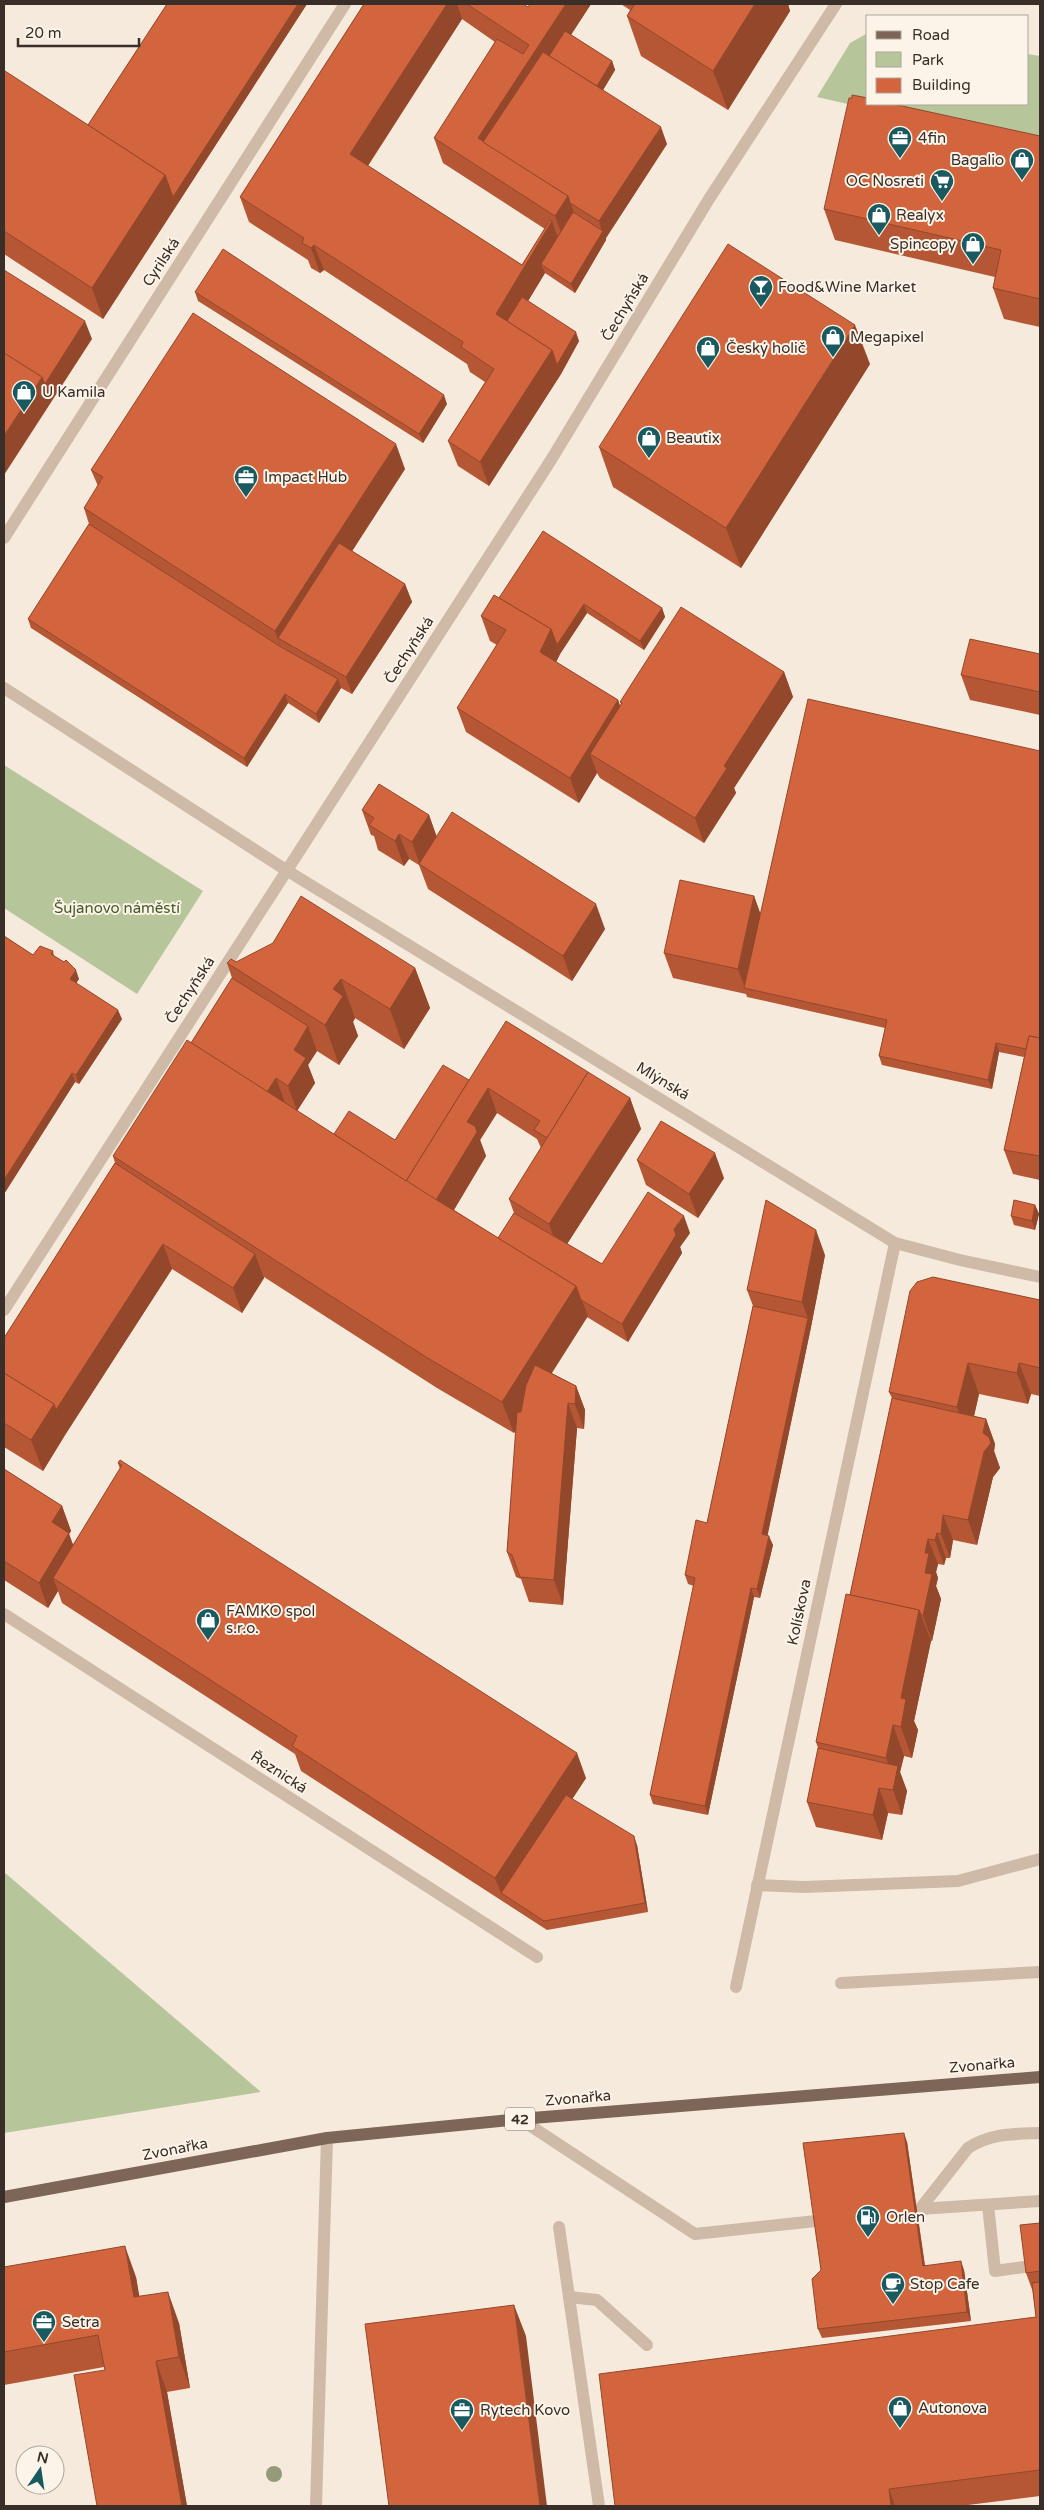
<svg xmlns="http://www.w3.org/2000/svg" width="1044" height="2510" viewBox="0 0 1044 2510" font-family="'Varela Round',sans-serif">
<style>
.green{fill:#b6c69a}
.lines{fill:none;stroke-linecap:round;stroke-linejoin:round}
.minor{stroke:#cebaa6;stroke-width:12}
.major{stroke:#7d6557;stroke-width:12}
.tree{fill:#959b7a}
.wall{fill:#b55734;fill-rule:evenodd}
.shaded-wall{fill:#93472b}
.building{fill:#d2653d;stroke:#93472b}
.labels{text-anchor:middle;stroke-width:4;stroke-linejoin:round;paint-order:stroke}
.shield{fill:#fcf4e9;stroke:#746962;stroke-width:1}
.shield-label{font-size:14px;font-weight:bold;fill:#3a2e28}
.poi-label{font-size:15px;fill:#3a2e28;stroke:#fcf4e9;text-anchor:start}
.street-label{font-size:15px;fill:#3a2e28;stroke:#fcf4e9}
.park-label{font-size:15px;fill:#475b29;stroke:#fcf4e9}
</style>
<rect width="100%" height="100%" fill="#f5eadc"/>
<g class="green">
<path d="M868 33V104H1028V54L1040 56V148L817 97 850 43Z"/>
<path d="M4 765 203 891 137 994 4 908Z"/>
<path d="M4 1872 261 2092 4 2133Z"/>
</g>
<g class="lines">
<g class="minor">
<path d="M4 538 345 4"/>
<path d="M4 688 286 870 895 1243 960 1260 1040 1277"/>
<path d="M4 1310 551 460 709 199 836 4"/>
<path d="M4 1614 537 1957"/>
<path d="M757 1885 804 1887 958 1881 1040 1859"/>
<path d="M841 1983 1040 1972"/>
<path d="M736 1987 895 1243"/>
<path d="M520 2119 695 2234 816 2221"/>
<path d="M988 2205 995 2271 1031 2266"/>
<path d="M920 2209 1040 2201"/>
<path d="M917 2210 920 2209 968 2148C991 2133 1014 2134 1040 2133"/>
<path d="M559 2227 599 2506"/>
<path d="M569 2297 597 2300 647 2345"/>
<path d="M316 2506 327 2138"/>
</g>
<path class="major" d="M4 2197 327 2138 520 2119 1040 2077"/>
</g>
<circle class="tree" cx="274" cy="2474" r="8"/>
<g class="wall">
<path d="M167 4H307L103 319 4 254V72L88 125Z"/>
<path d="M364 4H523L528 7 530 4H591L571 35 612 61 615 70 603 90 667 144 606 238V240L575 293 545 273 528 301 579 341 561 374 489 486 458 466 448 441 485 382 470 372 467 364 324 270 320 273 311 268 308 260 249 222 240 197ZM462 19 495 42 434 138 443 163 545 229 522 265 368 166Z"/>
<path d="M621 4H788L790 11 728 110 641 56 627 16 630 10Z"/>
<path d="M1040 136V327L1004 319 993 288 995 277 835 240 824 209Z"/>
<path d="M195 292 447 404 423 443 198 301Z"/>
<path d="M870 364 741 568 613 487 599 447Z"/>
<path d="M405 469 352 551 405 584 412 602 352 694 341 688 319 723 288 703 247 767 31 628 28 619 89 524 84 508 98 486 91 470Z"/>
<path d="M499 598 662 608 665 617 644 650 587 613 560 654 556 662 618 700 620 706 621 704 620 702 784 672 793 697 734 788 736 793 704 843 600 778 597 773 579 803 466 732 457 708 497 645 490 641 481 616Z"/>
<path d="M1040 654V715L970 700 961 675Z"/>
<path d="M1040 751V1180L1013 1174 1004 1150 1024 1057 999 1052 992 1089 882 1065 879 1056 885 1028 747 997 746 994 673 978 664 953 754 896 760 913Z"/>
<path d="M362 810 429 815 436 836 605 929 572 981 428 889 419 865 409 859 404 866 378 850 374 836 371 835Z"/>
<path d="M4 936 33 955 53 951 54 956 79 979 76 983 122 1019 79 1084 75 1082 4 1194Z"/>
<path d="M236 962 415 968 430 1008 404 1049 355 1018 353 1022 358 1036 339 1065 317 1051 308 1065 315 1083 297 1111 334 1134 395 1140 469 1080 630 1098 641 1129 567 1244 602 1264 690 1233 680 1247 682 1253 628 1342 587 1317 551 1373 576 1386 585 1410 584 1429 577 1428 563 1605 529 1602 521 1579 516 1577 507 1552 516 1429 514 1433 437 1388 264 1277V1278L242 1313 172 1269 65 1435 43 1471 4 1447V1338L115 1163 113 1156 191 1043 232 978 227 963ZM497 1113 537 1139 541 1148 509 1199 514 1213 498 1238 454 1210 486 1156 480 1140Z"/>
<path d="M637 1160 724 1178 698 1218 646 1185Z"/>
<path d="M1035 1205 1039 1214 1035 1230 1014 1225 1011 1216Z"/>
<path d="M825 1255 811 1327 767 1536 773 1545 760 1598 754 1597 708 1815 653 1804 650 1795 694 1586 688 1584 685 1575 707 1523 753 1306 747 1290Z"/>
<path d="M1040 1300V1396L1031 1394 1028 1404 979 1394 974 1416 986 1419 995 1444 994 1451 1000 1468 993 1477 977 1545 953 1540 950 1558H946L944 1565 938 1564 936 1572 938 1578 936 1586 941 1599 932 1641H931L914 1721 918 1730 912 1758 904 1756 900 1772 907 1791 902 1815 888 1813 882 1840 816 1827 807 1802 818 1748 816 1742 850 1595 892 1398 889 1392Z"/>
<path d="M120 1460 586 1778 572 1799 637 1845 648 1912 547 1930 301 1771 295 1754 62 1603 58 1591 48 1608 4 1580V1469L62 1506 71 1531 69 1534 73 1545 120 1469 118 1463Z"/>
<path d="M907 2142 925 2265 964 2270 971 2321 822 2338 818 2329 821 2270Z"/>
<path d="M1040 2223V2496L960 2506H615L1036 2317 1033 2292 1026 2273Z"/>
<path d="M4 2267 136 2277 139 2297 179 2323 190 2388 167 2392 187 2506H97L105 2370 104 2367 4 2385Z"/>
</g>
<g class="shaded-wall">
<path d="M298 4H307L103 319 92 288 165 175Z"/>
<path d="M447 4H457L462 19 359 179 350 154Z"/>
<path d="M566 4H591L493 154 478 138Z"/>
<path d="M755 4H788L790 11 728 110 713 71Z"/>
<path d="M612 61 615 70 597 100 594 91Z"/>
<path d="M661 127 667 144 606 238V240L575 293 571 284 602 232 599 221Z"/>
<path d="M568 196 577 221 564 241 555 216Z"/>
<path d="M552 221 561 246 541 264 545 273 508 334 496 314Z"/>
<path d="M314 245 324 270 320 273 311 248Z"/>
<path d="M85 321 92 339 4 475V436L42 377Z"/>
<path d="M855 325 870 364 741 568 726 528Z"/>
<path d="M576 332 579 341 561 374 489 486 480 462 552 350Z"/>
<path d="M444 395 447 404 423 443 419 434Z"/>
<path d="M396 444 405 469 291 646 278 638 284 656 275 631Z"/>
<path d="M405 584 412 602 352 694 346 677Z"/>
<path d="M584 604 587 613 560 654 557 645Z"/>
<path d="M662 608 665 617 644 650 640 641Z"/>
<path d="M551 629 560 654 549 677 540 652Z"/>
<path d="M784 672 793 697 734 788 736 793 704 843 695 818 724 766Z"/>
<path d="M338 679 341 688 319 723 316 714Z"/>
<path d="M285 694 288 703 247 767 244 758Z"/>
<path d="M618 700 627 725 590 754 597 773 579 803 570 778Z"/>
<path d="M429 815 438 840 420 865 412 842Z"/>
<path d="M399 834 409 859 404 866 395 841Z"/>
<path d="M754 896 763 921 745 988 738 969Z"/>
<path d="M596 904 605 929 572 981 563 956Z"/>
<path d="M415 968 430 1008 404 1049 390 1009Z"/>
<path d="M76 970 79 979 73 988 70 979Z"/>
<path d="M341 979 355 1018 353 1022 358 1036 339 1065 325 1025 333 989Z"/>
<path d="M118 1010 122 1019 79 1084 76 1075Z"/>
<path d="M308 1026 317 1051 308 1065 315 1083 297 1111 288 1086 294 1050Z"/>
<path d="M996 1043 999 1052 992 1089 988 1080Z"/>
<path d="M72 1073 75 1082 4 1194V1180Z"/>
<path d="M276 1078 285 1103 265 1095Z"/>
<path d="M488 1088 497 1113 480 1140 486 1156 443 1228 409 1187Z"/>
<path d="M630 1098 641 1129 560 1255 549 1224Z"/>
<path d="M715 1153 724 1178 698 1218 689 1194Z"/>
<path d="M1035 1205 1039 1214 1035 1230 1032 1221Z"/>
<path d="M684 1216 690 1233 680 1247 682 1253 628 1342 622 1324 674 1229Z"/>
<path d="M816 1230 825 1255 811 1327 766 1543 762 1534 808 1318 802 1302Z"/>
<path d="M163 1244 172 1269 65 1435 43 1471 31 1440 54 1404Z"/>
<path d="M255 1254 264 1278 242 1313 233 1288Z"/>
<path d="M576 1286 588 1316 514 1433 502 1402Z"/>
<path d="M968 1363 979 1394 969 1438 957 1407Z"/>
<path d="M1019 1363 1031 1394 1028 1404 1017 1373Z"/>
<path d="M576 1386 585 1410 584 1429 575 1404Z"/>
<path d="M568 1403 577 1428 563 1605 554 1580Z"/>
<path d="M986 1419 995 1444 994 1451 1000 1468 993 1477 977 1545 968 1520Z"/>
<path d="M62 1506 71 1531 69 1534 78 1558 53 1578 58 1591 48 1608 39 1583 52 1522Z"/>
<path d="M943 1515 953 1540 950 1558 941 1534Z"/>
<path d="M937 1533 946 1558 944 1565 935 1540Z"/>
<path d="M769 1536 773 1545 760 1598 757 1589Z"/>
<path d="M928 1539 938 1564 936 1572 938 1578 936 1586 941 1599 932 1641 923 1616 925 1553Z"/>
<path d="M751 1588 754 1597 708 1815 705 1806Z"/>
<path d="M919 1610 931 1641 914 1721 918 1730 912 1758 901 1727V1698Z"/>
<path d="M893 1725 904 1756 900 1772 907 1791 902 1815 893 1790 895 1782 886 1758Z"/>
<path d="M577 1753 586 1778 508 1898 501 1893 495 1878Z"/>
<path d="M879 1788 888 1813 882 1840 873 1815Z"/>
<path d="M634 1836 637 1845 648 1912 645 1903Z"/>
<path d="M904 2133 907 2142 926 2275 923 2266Z"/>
<path d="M125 2246 136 2277 145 2328 134 2297Z"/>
<path d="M961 2261 964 2270 971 2321 967 2312Z"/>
<path d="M168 2292 179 2323 190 2388 179 2357Z"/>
<path d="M514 2305 526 2336 547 2506H540Z"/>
<path d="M156 2361 167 2392 187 2506H182Z"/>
<path d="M889 2489 895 2506H891Z"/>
</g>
<g class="building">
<path d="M167 4H298L173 197 165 175 88 125Z"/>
<path d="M364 4H447L350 154 522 265 550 220 552 221 496 314 552 350 480 462 448 441 494 369 461 347 463 342 314 245 311 248 302 243 304 238 240 197Z"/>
<path d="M467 4H523L528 7 530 4H566L478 138 568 196 555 216 434 138 497 39 523 54 529 45Z"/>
<path d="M635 4H755L713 71 627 16Z"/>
<path d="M565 31 612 61 597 86 549 56Z"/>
<path d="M543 52 661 127 599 221 570 203 568 196 483 142Z"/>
<path d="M5 71 165 175 92 288 4 231V72Z"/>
<path d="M852 95 868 98V104H893L1040 136V299L993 288 1001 250 824 209 849 98H852Z"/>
<path d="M573 212 603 231 571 284 541 264Z"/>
<path d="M728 244 855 325 726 528 599 447Z"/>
<path d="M223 249 444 395 419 434 195 292Z"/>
<path d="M4 270 85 321 45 384 42 377 4 353Z"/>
<path d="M522 297 576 332 557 365 552 350 507 321Z"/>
<path d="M193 313 396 444 275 631 84 508 103 477 91 470Z"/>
<path d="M4 353 42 377 4 436Z"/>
<path d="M89 524 281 647 338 679 316 714 285 694 244 758 28 619Z"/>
<path d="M543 531 662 608 640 641 584 604 557 645 551 629 499 598Z"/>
<path d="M339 543 405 584 346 677 278 638Z"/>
<path d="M494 595 551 629 540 652 618 700 570 778 457 708 506 630 481 616Z"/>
<path d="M681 607 784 672 724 766 727 768 695 818 590 754 622 703 620 702Z"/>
<path d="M970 639 1040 654V692L961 675Z"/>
<path d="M808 699 1040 751V1038L1029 1036 1026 1049 996 1043 988 1080 879 1056 887 1020 744 988Z"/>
<path d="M379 784 429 815 412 842 399 834 395 841 369 825 374 818 362 810Z"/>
<path d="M452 812 596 904 563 956 419 864Z"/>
<path d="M680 880 754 896 738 969 664 953Z"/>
<path d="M301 896 415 968 390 1009 341 979 333 989 343 996 325 1025 227 963 231 959 236 962 273 943Z"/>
<path d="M4 936 33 955 40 946 53 951 51 954 64 962 66 960 76 970 70 979 118 1010 76 1075 72 1073 4 1180Z"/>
<path d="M232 978 308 1026 294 1050 306 1058 288 1086 276 1078 267 1092 191 1043Z"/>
<path d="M506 1021 588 1072 547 1138 534 1130 540 1121 488 1088 467 1122 475 1126 477 1132 436 1200 406 1181Z"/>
<path d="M1029 1036 1040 1038V1156L1004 1150Z"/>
<path d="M187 1040 432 1197 576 1286 502 1402 426 1357 113 1156Z"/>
<path d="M443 1065 469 1080 406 1181 334 1134 349 1111 395 1140Z"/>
<path d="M588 1072 630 1098 549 1224 509 1199Z"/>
<path d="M661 1121 715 1153 689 1194 637 1160Z"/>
<path d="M115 1163 255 1254 233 1288 163 1244 56 1410 54 1404 4 1373V1338Z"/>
<path d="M648 1192 684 1216 674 1229 676 1235 622 1324 581 1300 576 1286 498 1238 514 1213 602 1264Z"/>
<path d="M766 1200 816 1230 802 1302 747 1290Z"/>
<path d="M1014 1200 1035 1205 1032 1221 1011 1216Z"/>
<path d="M933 1277 1040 1300V1368L1019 1363 1017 1373 968 1363 957 1407 889 1392 910 1291 917 1282Z"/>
<path d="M753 1306 808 1318 762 1534 769 1536 757 1589 751 1588 705 1806 650 1795 695 1578 685 1575 696 1520 707 1523Z"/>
<path d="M535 1365 576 1386 575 1404 568 1403 554 1580 520 1577 512 1555 507 1552 517 1412H521L526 1385Z"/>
<path d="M4 1373 54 1404 31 1440 4 1423Z"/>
<path d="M892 1398 986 1419 983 1433 989 1437 991 1443 984 1452 968 1520 943 1515 941 1534 937 1533 935 1540 928 1539 925 1553H929L925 1573 932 1574 923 1616H922L919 1610 850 1595Z"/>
<path d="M120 1460 577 1753 495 1878 292 1746 297 1736 53 1578 122 1465 118 1463Z"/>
<path d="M4 1469 62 1506 52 1522 69 1533 39 1583 4 1561Z"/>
<path d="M846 1594 919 1610 901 1698 906 1699 901 1727 893 1725 886 1758 816 1742Z"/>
<path d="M818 1748 898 1766 893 1790 879 1788 873 1815 807 1802Z"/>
<path d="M566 1795 634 1836 645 1903 544 1921 501 1893Z"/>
<path d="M904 2133 923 2266 961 2261 967 2312 818 2329 812 2279 821 2270 803 2143Z"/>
<path d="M1040 2223V2271L1026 2273 1020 2225Z"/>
<path d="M125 2246 134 2297 168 2292 179 2357 156 2361 182 2506H97L74 2375 105 2370 98 2335 4 2352V2267Z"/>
<path d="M1040 2282V2470L889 2489 891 2506H615L599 2374 1036 2317 1032 2283Z"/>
<path d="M514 2305 540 2506H389L365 2324Z"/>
</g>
<defs>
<g id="office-pin" transform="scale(1.25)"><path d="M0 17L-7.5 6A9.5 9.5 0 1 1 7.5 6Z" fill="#195a60" stroke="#fcf4e9"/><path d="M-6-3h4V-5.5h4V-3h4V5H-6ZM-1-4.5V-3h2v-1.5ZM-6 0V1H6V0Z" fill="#fff"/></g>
<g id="shop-pin" transform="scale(1.25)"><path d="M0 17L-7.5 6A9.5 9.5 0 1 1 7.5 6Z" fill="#195a60" stroke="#fcf4e9"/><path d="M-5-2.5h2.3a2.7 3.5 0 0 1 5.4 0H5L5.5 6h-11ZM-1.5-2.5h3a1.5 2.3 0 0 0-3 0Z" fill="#fff"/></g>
<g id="supermarket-pin" transform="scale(1.25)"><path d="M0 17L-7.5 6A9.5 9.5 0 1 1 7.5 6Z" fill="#195a60" stroke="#fcf4e9"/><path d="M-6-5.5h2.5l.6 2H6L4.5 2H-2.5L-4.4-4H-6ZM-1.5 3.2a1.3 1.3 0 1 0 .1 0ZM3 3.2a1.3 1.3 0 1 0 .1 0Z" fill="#fff"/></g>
<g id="bar-pin" transform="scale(1.25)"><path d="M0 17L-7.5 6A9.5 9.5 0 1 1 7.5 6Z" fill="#195a60" stroke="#fcf4e9"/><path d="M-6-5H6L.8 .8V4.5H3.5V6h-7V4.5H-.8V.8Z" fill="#fff"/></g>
<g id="fuel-pin" transform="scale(1.25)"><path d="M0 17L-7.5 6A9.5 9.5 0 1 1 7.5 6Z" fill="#195a60" stroke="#fcf4e9"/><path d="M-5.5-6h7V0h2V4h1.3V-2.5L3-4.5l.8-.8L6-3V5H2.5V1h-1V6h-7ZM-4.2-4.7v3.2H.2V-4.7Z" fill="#fff"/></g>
<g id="cafe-pin" transform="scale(1.25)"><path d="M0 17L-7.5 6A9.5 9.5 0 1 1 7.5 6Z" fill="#195a60" stroke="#fcf4e9"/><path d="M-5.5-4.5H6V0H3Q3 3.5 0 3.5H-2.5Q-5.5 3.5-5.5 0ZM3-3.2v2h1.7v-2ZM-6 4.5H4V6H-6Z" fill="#fff"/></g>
</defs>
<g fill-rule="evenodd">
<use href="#office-pin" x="900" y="138"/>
<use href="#shop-pin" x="1022" y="160"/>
<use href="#supermarket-pin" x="942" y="181"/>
<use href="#shop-pin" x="879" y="215"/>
<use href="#shop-pin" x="973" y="244"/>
<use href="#bar-pin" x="761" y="287"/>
<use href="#shop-pin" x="833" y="337"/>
<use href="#shop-pin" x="708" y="348"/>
<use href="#shop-pin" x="24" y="392"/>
<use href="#shop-pin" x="649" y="438"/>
<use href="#office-pin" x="246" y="477"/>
<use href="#shop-pin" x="208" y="1620"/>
<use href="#fuel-pin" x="868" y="2217"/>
<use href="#cafe-pin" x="893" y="2284"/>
<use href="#office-pin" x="44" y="2322"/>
<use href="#shop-pin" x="900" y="2408"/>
<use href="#office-pin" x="462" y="2410"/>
</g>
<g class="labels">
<rect class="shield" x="505" y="2107.5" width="30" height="23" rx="4"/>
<g class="shield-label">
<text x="520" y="2124">42</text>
</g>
<g class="poi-label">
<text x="918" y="143">4fin</text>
<text x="1004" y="165" text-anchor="end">Bagalio</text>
<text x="924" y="186" text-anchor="end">OC Nosreti</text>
<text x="896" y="220">Realyx</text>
<text x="956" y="249" text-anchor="end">Spincopy</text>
<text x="778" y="292">Food&amp;Wine Market</text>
<text x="850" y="342">Megapixel</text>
<text x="726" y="353">Český holič</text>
<text x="42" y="397">U Kamila</text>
<text x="666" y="443">Beautix</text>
<text x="264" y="482">Impact Hub</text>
<text x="226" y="1616">FAMKO spol<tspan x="226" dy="17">s.r.o.</tspan></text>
<text x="886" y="2222">Orlen</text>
<text x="910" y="2289">Stop Cafe</text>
<text x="62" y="2327">Setra</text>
<text x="918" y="2413">Autonova</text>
<text x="480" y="2415">Rytech Kovo</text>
</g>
<g class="street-label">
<text transform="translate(161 262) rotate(-57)" y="5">Cyrilská</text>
<text transform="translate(625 307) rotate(-59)" y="5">Čechyňská</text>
<text transform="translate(409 650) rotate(-57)" y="5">Čechyňská</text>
<text transform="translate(190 990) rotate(-57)" y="5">Čechyňská</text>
<text transform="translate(663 1081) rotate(31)" y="5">Mlýnská</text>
<text transform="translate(799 1612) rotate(-78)" y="5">Kolískova</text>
<text transform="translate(279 1772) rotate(33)" y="5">Řeznická</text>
<text transform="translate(982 2065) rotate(-5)" y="5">Zvonařka</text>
<text transform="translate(578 2098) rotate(-5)" y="5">Zvonařka</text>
<text transform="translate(175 2149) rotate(-11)" y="5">Zvonařka</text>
</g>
<g class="park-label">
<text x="117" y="913">Šujanovo náměstí</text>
</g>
</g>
<rect width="1044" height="2510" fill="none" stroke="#3a2e28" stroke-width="10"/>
<rect x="866" y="15" width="162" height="90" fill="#fcf4e9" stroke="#aea59c"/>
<rect x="876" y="31" width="25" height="8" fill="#7d6557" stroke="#aea59c"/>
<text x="912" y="40" font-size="15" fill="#3a2e28">Road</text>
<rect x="876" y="52" width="25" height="15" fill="#b6c69a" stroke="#aea59c"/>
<text x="912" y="65" font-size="15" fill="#3a2e28">Park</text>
<rect x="876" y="78" width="25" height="15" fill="#d2653d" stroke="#aea59c"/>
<text x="912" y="90" font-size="15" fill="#3a2e28">Building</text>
<g transform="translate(40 2470) rotate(13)"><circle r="24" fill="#fcf4e9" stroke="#aea59c"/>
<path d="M0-4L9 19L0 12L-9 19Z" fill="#195a60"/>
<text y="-8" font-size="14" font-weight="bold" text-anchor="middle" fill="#3a2e28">N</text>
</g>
<path d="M18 38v8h121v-8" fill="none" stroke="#3a2e28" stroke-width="2.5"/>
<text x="25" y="38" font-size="15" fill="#3a2e28" stroke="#fcf4e9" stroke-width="4" paint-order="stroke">20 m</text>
</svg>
